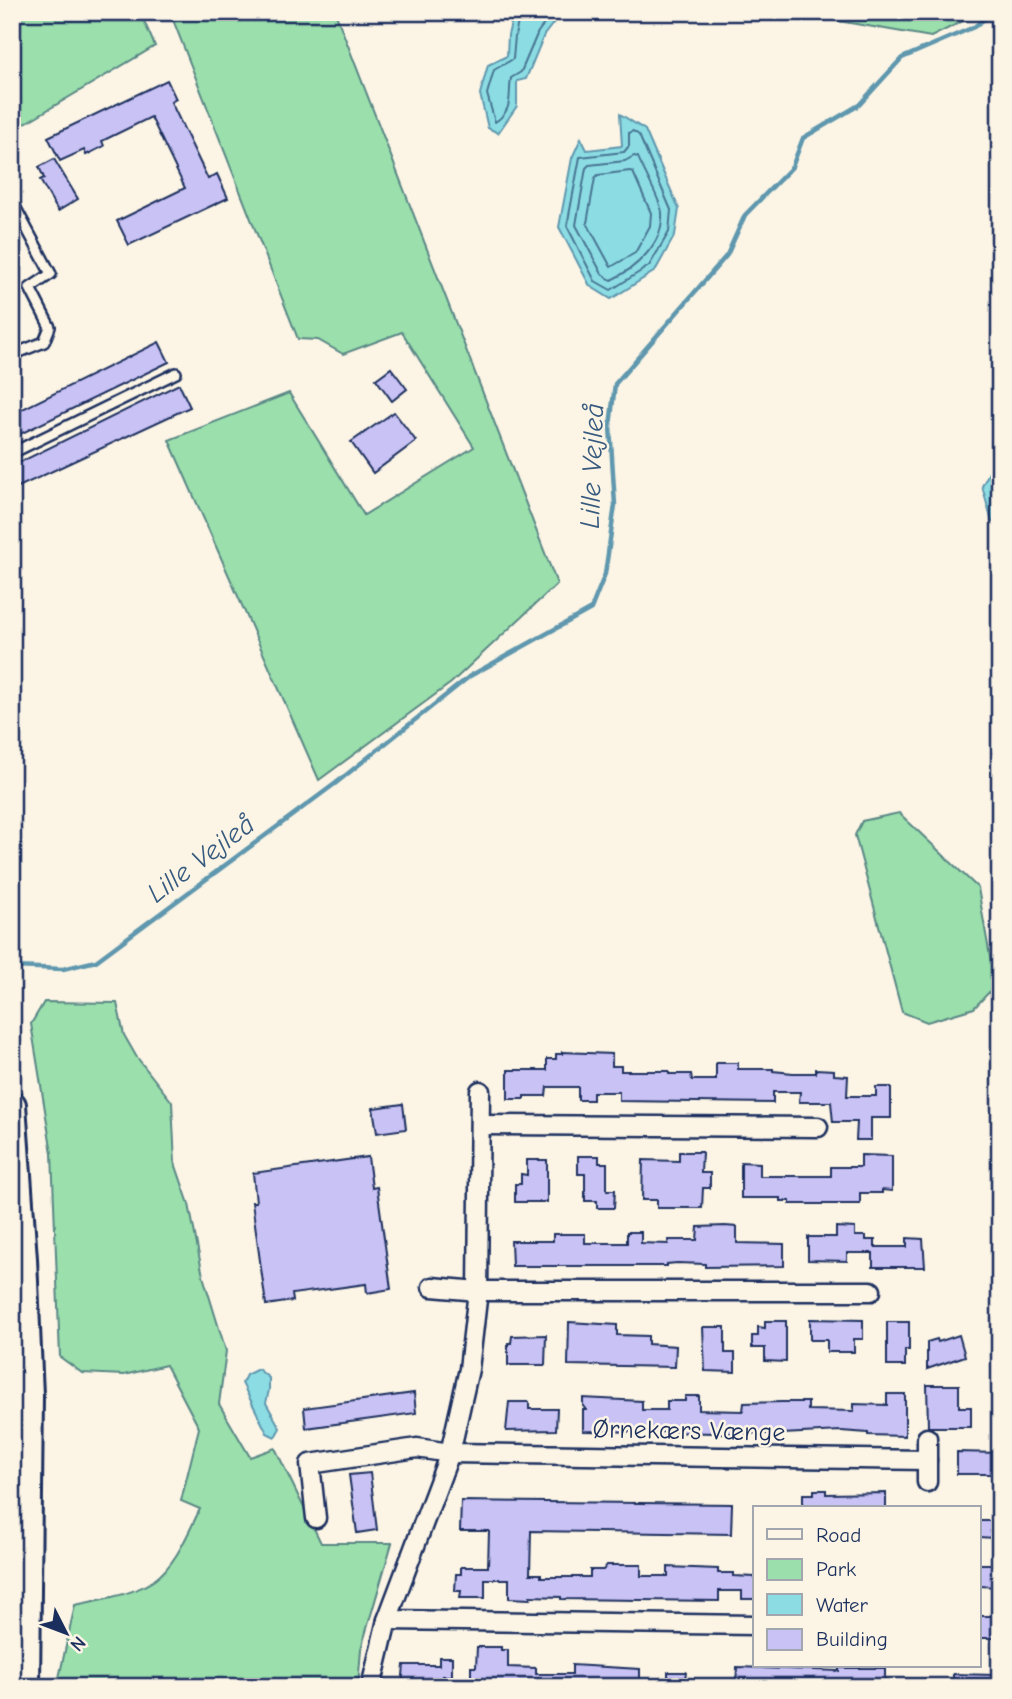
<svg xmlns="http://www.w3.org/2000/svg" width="1012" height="1699" viewBox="0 0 1012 1699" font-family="'Comic Neue',sans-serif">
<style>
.green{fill:#9adfac;stroke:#5a8785;stroke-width:2}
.water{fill:#8cdde3;stroke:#5f97ae;stroke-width:2}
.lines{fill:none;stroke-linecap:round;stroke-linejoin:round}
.shore{stroke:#487593;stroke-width:2}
.stream{stroke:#5f97ae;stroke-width:4.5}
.building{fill:#c9c2f4;stroke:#1b2f5e;stroke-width:2}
.lane-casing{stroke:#1b2f5e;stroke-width:14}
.street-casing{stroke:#1b2f5e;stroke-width:23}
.secondary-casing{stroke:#1b2f5e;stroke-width:32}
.lane{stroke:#fcf5e5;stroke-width:9}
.street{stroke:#fcf5e5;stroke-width:18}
.secondary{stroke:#fcf5e5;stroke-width:26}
.labels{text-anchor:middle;stroke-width:5;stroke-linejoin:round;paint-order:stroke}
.street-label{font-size:26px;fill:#1b2f5e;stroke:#fcf5e5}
.water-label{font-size:28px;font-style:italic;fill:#375a7f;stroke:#fcf5e5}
</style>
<rect width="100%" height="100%" fill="#fcf5e5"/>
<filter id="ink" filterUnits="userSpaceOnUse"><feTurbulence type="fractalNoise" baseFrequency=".0143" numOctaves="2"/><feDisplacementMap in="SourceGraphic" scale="14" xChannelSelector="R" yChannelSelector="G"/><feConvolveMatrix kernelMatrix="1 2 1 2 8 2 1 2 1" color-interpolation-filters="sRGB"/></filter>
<g filter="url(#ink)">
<g class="green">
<path d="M12 12H140L155 46 17 128 12 121Z"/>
<path d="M170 12H335L557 584 451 683 319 780 169 440 289 393 364 515 474 447 402 332 343 354 318 340 298 339Z"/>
<path d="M828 12H981L931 37 833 20Z"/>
<path d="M899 813 978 888 995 986 974 1008 927 1022 902 1012 855 835 862 821Z"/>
<path d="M44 1002 117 1003 124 1035 136 1056 172 1102 175 1163 189 1204 203 1276 226 1351 219 1404 250 1457 275 1448 321 1543H392L361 1649 358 1687H57L75 1605C100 1599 130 1596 153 1581 176 1565 188 1533 200 1509L181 1501 199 1428 166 1365 124 1375 82 1373 60 1357 52 1153 31 1024Z"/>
</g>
<g class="water">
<path d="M514 12H562L544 35 526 79 517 81V106L498 133 488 128 480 94 488 65 507 56 508 35Z"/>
<path d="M620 114 645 130 679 209 675 235 655 271 611 299 590 286 559 227 572 158 581 138 587 150 622 146Z"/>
<path d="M1000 451V524L992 522 982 486Z"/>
<path d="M258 1369 269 1378V1390L266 1403 280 1428 275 1437 267 1433 242 1383 246 1375Z"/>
</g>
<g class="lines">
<g class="shore">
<path d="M520 12 515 36 513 59 494 70 487 94 495 122C514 110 508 96 511 78L521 72 538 32 553 12"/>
<path d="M633 131 639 135 671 210 669 232 649 266 611 290 595 281 567 226 580 157 624 152 629 146V133Z"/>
<path d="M634 156 638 157C643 170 662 203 662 213 664 244 635 269 611 280L602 274 576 225 586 168 589 165 625 161Z"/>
<path d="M630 171 633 172 651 213 650 226 635 253 611 267 587 223 595 178 598 175Z"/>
</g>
<path class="stream" d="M14 967 63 969 96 961 336 783 470 676 591 609 605 574 615 505 610 426 615 384 727 255 745 215 792 167 803 138 859 105 902 58 974 27 993 12"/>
</g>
<g class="building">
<path d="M167 80 176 99 171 102 208 179 217 174 228 198 129 245 117 221 185 188 151 117 102 141 104 146 86 155 84 150 60 161 48 137Z"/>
<path d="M54 159 78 199 58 211 40 180 44 178 39 167Z"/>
<path d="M159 342 169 362 12 438V414Z"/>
<path d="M391 368 407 389 392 401 376 379Z"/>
<path d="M179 384 190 407 12 490V466Z"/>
<path d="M394 412 416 441 373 473 351 442Z"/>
<path d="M562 1052 612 1054V1066H621V1071H669V1074H691L692 1080H716V1063H738V1069H773V1071L793 1073H816V1069L834 1070V1075L848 1076 847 1096H876V1087H891V1118H871V1140H856L857 1122H833L831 1102H799L800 1092H773V1103L619 1101V1092H593V1100H578V1087H547L546 1096H524V1099H508V1070H547V1059H556V1054H562Z"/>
<path d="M403 1104 406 1129 377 1133 373 1108Z"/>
<path d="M679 1152H702L701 1173H710V1188H703L702 1208H657V1200H642L643 1160 679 1161Z"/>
<path d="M861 1155 892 1156V1191L882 1190V1193H860V1204H790V1201H781V1198H741V1162L760 1163V1176H831V1167H861Z"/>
<path d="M578 1156H599V1163H607V1190H615L614 1208H597V1201H585V1174H578Z"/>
<path d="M368 1157 372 1188 377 1187 391 1289 367 1293 366 1284 292 1294 293 1301 266 1305 252 1202H256L253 1173Z"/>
<path d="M527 1160H547V1202H515V1184H521V1174L527 1175Z"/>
<path d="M725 1226 737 1227V1243L784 1244V1266L705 1267V1264L677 1263 667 1264V1266H512L511 1241H553V1234H585V1243H627V1232H641V1243L668 1244 669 1240H697L698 1227Z"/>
<path d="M836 1227 855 1228V1236H866V1240H875V1247H907V1238L923 1239 925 1267H873V1253H847V1261L808 1260V1237H836Z"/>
<path d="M810 1319 863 1320V1339H854V1352H827V1340H810Z"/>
<path d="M765 1321H786V1362L765 1361V1348H752V1336H758V1327L765 1328Z"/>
<path d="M569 1322 617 1325V1335L648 1336V1344L676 1346 675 1367 568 1365Z"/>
<path d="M887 1322H909V1350H905V1366H887Z"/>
<path d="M703 1327H725V1353H735V1372L705 1371Z"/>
<path d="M546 1335 545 1365H508V1343H511L512 1336Z"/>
<path d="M959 1335 965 1356 927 1369V1342L937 1339 938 1342Z"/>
<path d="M927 1385H959V1407H971V1427H928Z"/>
<path d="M414 1393 416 1413 306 1428 304 1408Z"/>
<path d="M887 1394H905V1436L868 1435V1433L841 1431 782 1434 583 1431V1410H586L583 1406V1398L642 1401V1410H667V1401H685V1396H699V1410L743 1411 744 1403 782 1402H808V1410L854 1411V1404L887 1405Z"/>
<path d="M509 1402H529V1409H557L556 1430 506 1431Z"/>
<path d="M957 1452 1000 1453V1474H957Z"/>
<path d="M370 1473 377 1530 357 1533 349 1475Z"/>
<path d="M814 1490H826V1494L886 1493V1508H803V1494H814Z"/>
<path d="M461 1501 732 1504 731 1534 531 1531 530 1574H541V1577H590V1570H603L607 1565H641V1576H668V1567L718 1569V1573H733V1576L755 1577V1599H742V1591H719V1601L561 1599V1597L530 1596V1599L509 1598V1579H485V1598H460L461 1591H455L456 1574H461V1567H488L489 1531H460Z"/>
<path d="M979 1521H994V1538L979 1537Z"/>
<path d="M979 1564H1000V1587L979 1586Z"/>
<rect x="979" y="1616" width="21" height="22"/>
<path d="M477 1647H501V1650H508V1667L536 1668V1674H572V1665L640 1669V1687H476V1684H471V1667H476Z"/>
<path d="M439 1657H452V1676H443V1687H402L404 1665H439Z"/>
<path d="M737 1667 839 1671V1668H885V1687H736Z"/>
<path d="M668 1672H686L684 1687H668Z"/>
<path d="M953 1674 994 1675V1687H953Z"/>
</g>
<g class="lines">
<g class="lane-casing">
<g id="lane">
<path d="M12 201 51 274 30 288 50 327 44 342 12 355"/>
<path d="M12 453 176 373"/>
</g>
</g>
<g class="street-casing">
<g id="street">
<path d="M481 1125 818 1127"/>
<path d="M432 1287 478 1291H871"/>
<path d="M927 1482V1438"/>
<path d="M316 1518 310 1464 417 1448 450 1453 927 1460"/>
<path d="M387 1620 755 1625"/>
<path d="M371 1687 387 1620 450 1453 469 1369 478 1291 480 1091"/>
</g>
</g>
<g class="secondary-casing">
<path id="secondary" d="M12 1105 23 1259 29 1395 26 1687"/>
</g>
<use href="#lane" class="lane"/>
<use href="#street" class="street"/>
<use href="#secondary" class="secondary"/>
</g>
</g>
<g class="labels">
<g class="street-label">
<text transform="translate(689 1430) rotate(1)" y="9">Ørnekærs Vænge</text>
</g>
<g class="water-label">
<text transform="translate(591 466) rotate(-88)" y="10">Lille Vejleå</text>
<text transform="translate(200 858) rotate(-37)" y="10">Lille Vejleå</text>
</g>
</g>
<rect width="1012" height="1699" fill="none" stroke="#fcf5e5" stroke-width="42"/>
<rect x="21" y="21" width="970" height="1657" fill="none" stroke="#1b2f5e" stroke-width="2.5" filter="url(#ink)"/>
<rect x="753" y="1506" width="228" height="161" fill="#fcf5e5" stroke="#a2a6af" stroke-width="2"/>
<rect x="767" y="1529" width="35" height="10" fill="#fcf5e5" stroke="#a2a6af" stroke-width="2"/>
<text x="816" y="1542" font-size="21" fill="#1b2f5e">Road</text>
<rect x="767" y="1559" width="35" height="21" fill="#9adfac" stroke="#a2a6af" stroke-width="2"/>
<text x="816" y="1576" font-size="21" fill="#1b2f5e">Park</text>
<rect x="767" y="1594" width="35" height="21" fill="#8cdde3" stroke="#a2a6af" stroke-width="2"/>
<text x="816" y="1612" font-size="21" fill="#1b2f5e">Water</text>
<rect x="767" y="1629" width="35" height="21" fill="#c9c2f4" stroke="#a2a6af" stroke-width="2"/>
<text x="816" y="1646" font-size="21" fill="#1b2f5e">Building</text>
<g transform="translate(66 1633) rotate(132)" stroke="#fcf5e5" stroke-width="5" paint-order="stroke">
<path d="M0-5L12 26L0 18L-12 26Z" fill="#1b2f5e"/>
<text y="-10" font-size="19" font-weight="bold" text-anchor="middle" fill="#1b2f5e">N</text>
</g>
</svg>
